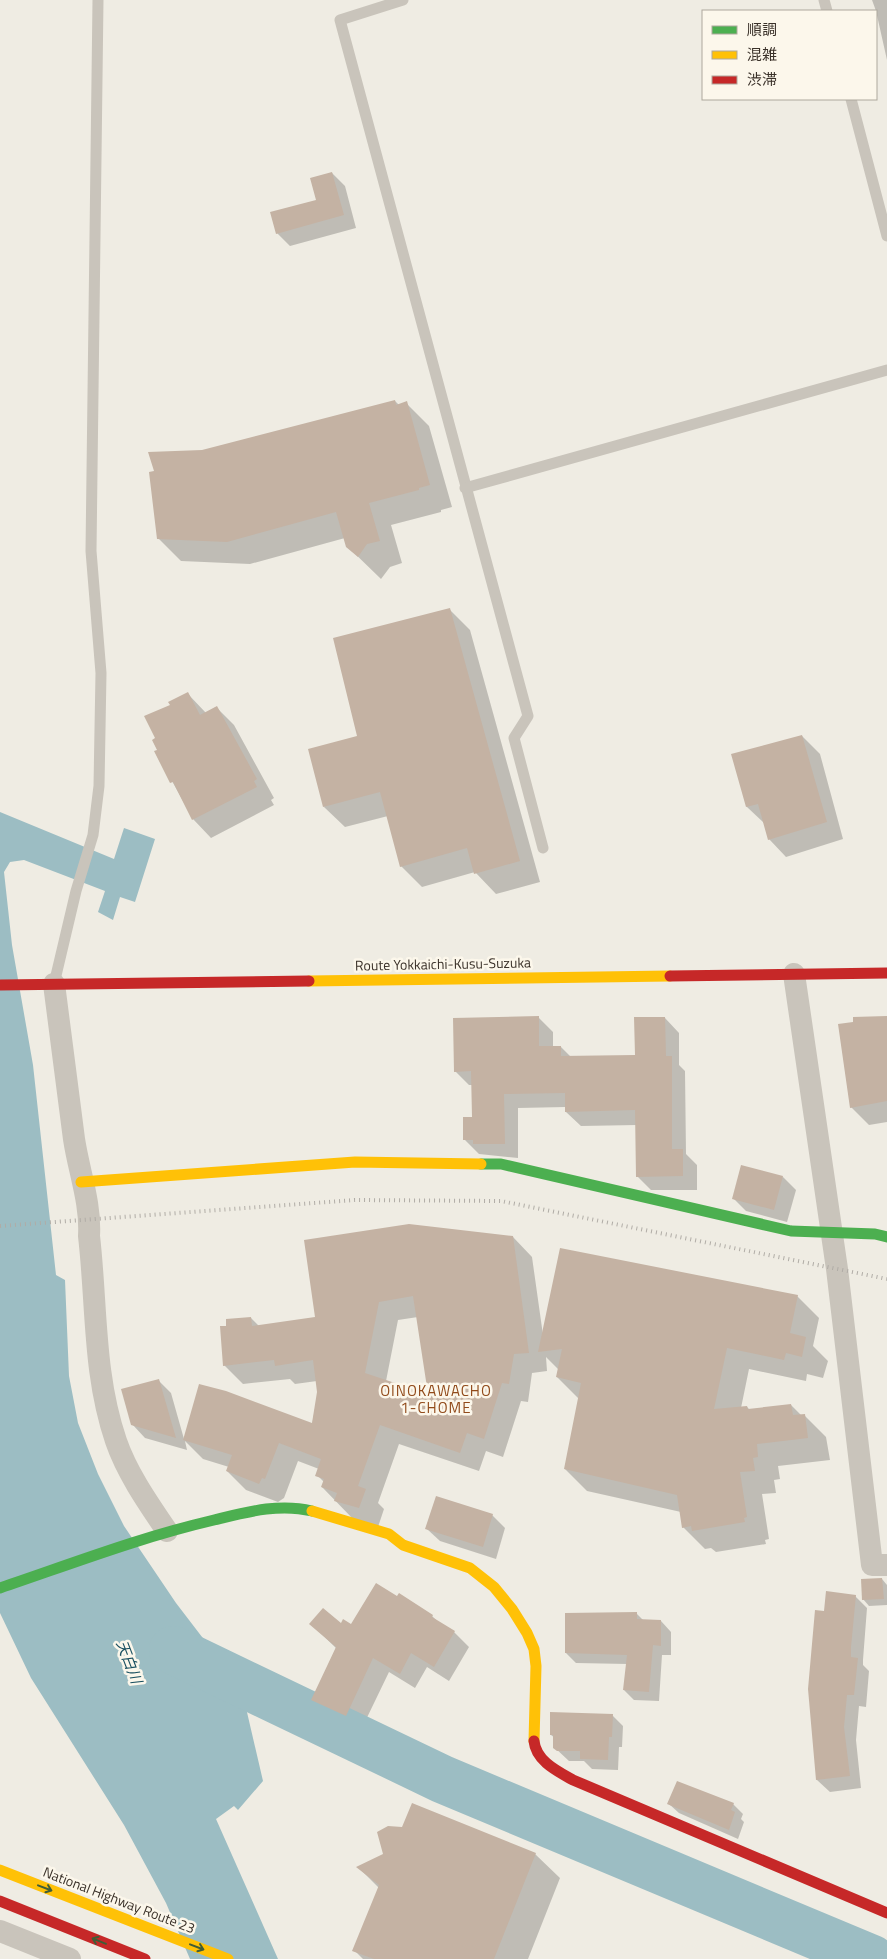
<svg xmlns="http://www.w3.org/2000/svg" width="887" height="1959" viewBox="0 0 887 1959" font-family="'Titillium Web','Noto Sans JP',sans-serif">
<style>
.water{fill:#9cbdc3}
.shadow{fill:#0003;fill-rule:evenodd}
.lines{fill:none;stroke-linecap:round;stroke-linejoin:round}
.river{stroke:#9cbdc3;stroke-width:48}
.building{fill:#c4b2a3;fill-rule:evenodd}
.lane{stroke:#c9c4bb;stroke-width:11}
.street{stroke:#c9c4bb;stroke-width:22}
.fast{stroke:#4caf50;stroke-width:11}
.slow{stroke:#ffc107;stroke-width:11}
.jam{stroke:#c62828;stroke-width:11}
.rail{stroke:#b0aca6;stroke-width:4;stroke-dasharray:1 4;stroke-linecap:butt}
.oneway{stroke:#405d37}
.labels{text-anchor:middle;stroke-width:5;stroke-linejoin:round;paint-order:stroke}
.street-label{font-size:14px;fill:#3a3129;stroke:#fcf7eb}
.neighbourhood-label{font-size:15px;letter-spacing:1px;fill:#914a1a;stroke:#fcf7eb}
.water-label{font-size:15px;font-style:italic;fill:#1a5060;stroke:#fcf7eb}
</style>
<rect width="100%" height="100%" fill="#efece3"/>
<path class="water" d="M0 812 114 859 124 828 155 839 135 902 120 897 113 920 98 912 105 891 24 860 10 862 4 872 12 945 33 1065 56 1275 65 1280 69 1376 78 1423 98 1474 124 1526 176 1603 225 1667 243 1695 263 1781 238 1810 234 1806 216 1819 278 1959H190L166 1903 124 1825 31 1678 0 1613Z"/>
<g class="shadow">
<path d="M872 0H887V60L876 11Z"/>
<path d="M332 173 345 186 356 228 290 246 277 233 318 200Z"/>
<path d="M395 401 399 405 406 403 429 426 452 507 441 510V512L391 525 402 563 390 567 381 579 347 546 345 538 250 564 181 561 158 538 202 451Z"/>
<path d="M449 609 470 630 540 882 496 894 475 872 422 887 401 866 388 816 345 827 324 807 359 737Z"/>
<path d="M188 694 206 713 216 707 234 725 274 798 271 800 274 805 211 838 193 819 156 752 159 750 157 738 171 705Z"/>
<path d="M802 736 820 754 843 839 786 857 769 839 765 824 747 807 733 755Z"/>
<path d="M887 1017V1122L869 1125 851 1107Z"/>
<path d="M539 1018 553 1032V1047H561L571 1057 636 1056 665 1018 679 1033V1065L685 1071 686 1154 697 1165V1190H651L637 1176V1125L581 1126 566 1112V1107L518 1108V1158L479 1154 465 1140 473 1119V1085H469L455 1071Z"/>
<path d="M783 1177 796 1190 787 1222 746 1211 733 1198Z"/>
<path d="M513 1237 532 1257 543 1335 797 1296 819 1318 813 1346 828 1361 823 1378 807 1374 806 1381 749 1369 741 1408 747 1407 750 1410 791 1405 801 1415H804L826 1437 830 1460 778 1466 780 1479 774 1480 776 1493 762 1494 769 1539 765 1540 766 1544 716 1552 711 1548 705 1549 683 1527 681 1512 587 1491 565 1469 579 1399 557 1377 559 1370 546 1357 547 1371 532 1373 528 1402 521 1401 503 1457 486 1451 479 1471 399 1444 378 1503 384 1509 378 1527 354 1520 322 1487 324 1482 317 1475 319 1469 298 1461 284 1498 278 1502 246 1490 227 1471 229 1467 203 1459 185 1441 187 1450 145 1438 132 1424 158 1380 171 1393 184 1439 312 1425 318 1392 317 1381 295 1384 290 1379 243 1384 224 1365 251 1318 259 1326 317 1318ZM418 1317 429 1396 386 1381 398 1320Z"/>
<path d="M492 1515 505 1528 496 1559 440 1541 427 1529Z"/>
<path d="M882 1579 887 1585V1605L869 1606 863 1599Z"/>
<path d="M855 1596 867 1608 863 1660V1665L869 1671 866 1707 859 1706 856 1740 861 1788 830 1792 817 1780 825 1613Z"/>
<path d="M398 1598 432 1616 440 1624 454 1632 469 1647 449 1681 427 1667 415 1688 389 1672 361 1730 328 1715 313 1700 336 1648 311 1624 351 1626Z"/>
<path d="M636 1613 644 1621H661L671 1632V1655H662L659 1701 634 1700 624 1690 627 1664 576 1663 566 1653Z"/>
<path d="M613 1716 623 1726 622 1747H619L618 1770 592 1769 584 1761H569L554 1747 555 1738 551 1735Z"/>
<path d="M669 1804H733L743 1814 741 1819 744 1822 738 1839 679 1813Z"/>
<path d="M535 1854 560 1878 528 1959H363L354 1950 379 1888 358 1867 385 1855Z"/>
</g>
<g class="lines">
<path class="river" d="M173 1650 442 1779 872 1959"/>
</g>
<g class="building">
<path d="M332 172 344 215 276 234 270 212 316 200 310 178Z"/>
<path d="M395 400 396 405 407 401 430 485 419 488V490L369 503 380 541 367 544 358 557 346 547 336 512 227 542 157 539 149 472 154 471 148 452 202 450Z"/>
<path d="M450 608 520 861 474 874 467 848 400 867 380 792 323 807 308 749 357 736 333 638Z"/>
<path d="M188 692 200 715 217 706 257 779 254 781 257 787 192 820 173 782 170 783 154 751 157 750 152 740 155 738 144 716 170 705 168 702Z"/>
<path d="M802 735 827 822 768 840 758 804 746 807 731 754Z"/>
<path d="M539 1016V1046H561V1056L635 1055 634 1017H665L666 1056H672V1149H683V1176L636 1177 635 1110 565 1112V1093L504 1094 505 1144H473V1140H463V1117H472L471 1071 454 1072 453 1018Z"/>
<path d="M887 1016V1101L850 1108 838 1024 853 1022V1017Z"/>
<path d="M741 1165 783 1176 774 1210 732 1199Z"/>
<path d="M409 1224 513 1236 529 1353 514 1354 509 1384 502 1383 484 1439 467 1433 460 1453 380 1425 358 1486 366 1489 359 1508 334 1501 337 1493 321 1487 324 1479 315 1476 321 1459 279 1443 265 1479 262 1478 259 1484 226 1471 232 1455 183 1440 199 1384 226 1391 312 1423 317 1392 313 1360 275 1366 274 1360 223 1366 220 1326H226V1319L251 1317 252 1326 315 1317 304 1240ZM413 1296 428 1394 365 1373 379 1302Z"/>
<path d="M560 1248 798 1295 790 1333 806 1337 802 1357 786 1353 784 1360 727 1348 714 1409 747 1406 748 1409 791 1404 793 1415 805 1414 808 1438 757 1444 758 1457 753 1458 755 1471 740 1472 747 1517 744 1518 745 1522 692 1531 691 1526 682 1528 677 1495 564 1469 581 1383 556 1377 562 1349 538 1352Z"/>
<path d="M159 1379 176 1438 131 1425 121 1389Z"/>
<path d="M436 1496 493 1514 483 1547 425 1529Z"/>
<path d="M882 1578 884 1599 862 1600 861 1579Z"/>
<path d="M376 1583 397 1596 399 1593 433 1615 432 1617 455 1631 434 1667 411 1653 400 1674 373 1658 346 1716 311 1700 336 1647 309 1624 323 1608 341 1623 343 1619 351 1624Z"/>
<path d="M826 1591 856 1595 851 1647V1657L858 1658 854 1695H847L844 1727 850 1776 816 1780 808 1689 815 1610 824 1611Z"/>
<path d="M637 1612V1619L661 1620V1646L653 1645 649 1692 623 1690 627 1655 565 1653V1613Z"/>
<path d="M550 1712 613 1714 612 1737H609L608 1760 580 1759V1751H557L553 1748V1735H550Z"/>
<path d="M677 1781 734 1803 731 1810 735 1812 729 1830 667 1804Z"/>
<path d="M412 1803 536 1853 494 1959H374L352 1951 379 1885 356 1867 383 1854 377 1832 388 1826 402 1827Z"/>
</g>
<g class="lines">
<g class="lane">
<path d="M403 0 340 20 528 716 514 738 543 848"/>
<path d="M824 0 827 11"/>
<path d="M851 99 887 236"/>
<path d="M465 488 887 370"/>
<path d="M54 984 76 891 93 835 99 786 101 673 91 551 98 0"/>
</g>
<g class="street">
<path d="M794 974 837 1269 872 1565H887"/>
<path d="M54 984C61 1036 67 1087 74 1139 79 1172 91 1203 89 1236 97 1305 93 1374 116 1441 127 1473 148 1503 167 1531"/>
<path d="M0 1931 70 1959"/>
</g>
<g class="fast">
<path d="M481 1164H501L791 1231 875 1234 887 1237"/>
<path d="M0 1588C71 1564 141 1537 214 1520 247 1512 279 1503 312 1511"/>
</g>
<g class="slow">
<path d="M309 981 670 976"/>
<path d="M81 1182 355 1162 481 1164"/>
<path d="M312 1511 389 1534 403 1545 470 1568 494 1587 512 1609 527 1633 534 1649 536 1666 534 1741"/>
<path d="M0 1870 228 1959"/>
</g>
<g class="jam">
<path d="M670 976 887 973"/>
<path d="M0 985 309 981"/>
<path d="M534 1741C536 1761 557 1771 573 1780L887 1913"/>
<path d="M0 1901 145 1959"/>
</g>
<path class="rail" d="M0 1226 355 1200 501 1201 887 1279"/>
</g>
<defs><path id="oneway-shaft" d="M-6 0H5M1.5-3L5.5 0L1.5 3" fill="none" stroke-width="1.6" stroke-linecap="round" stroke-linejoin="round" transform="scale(1.25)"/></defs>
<g class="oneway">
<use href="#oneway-shaft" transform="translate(45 1888) rotate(21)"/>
<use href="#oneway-shaft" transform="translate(99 1941) rotate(-158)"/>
<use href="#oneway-shaft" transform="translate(197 1947) rotate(21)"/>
</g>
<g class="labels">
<g class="street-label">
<text transform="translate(443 964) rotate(-1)" y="5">Route Yokkaichi-Kusu-Suzuka</text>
<text transform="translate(119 1900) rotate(21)" y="5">National Highway Route 23</text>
</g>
<g class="neighbourhood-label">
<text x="436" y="1396">OINOKAWACHO<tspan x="436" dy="17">1-CHOME</tspan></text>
</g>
<g class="water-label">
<text transform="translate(129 1662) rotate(69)" y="5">天白川</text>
</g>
</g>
<rect x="702" y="10" width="175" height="90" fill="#fcf7eb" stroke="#aea89d"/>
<rect x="712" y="26" width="25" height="8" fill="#4caf50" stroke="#aea89d"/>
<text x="747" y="35" font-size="15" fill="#3a3129">順調</text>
<rect x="712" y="51" width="25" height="8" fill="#ffc107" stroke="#aea89d"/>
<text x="747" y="60" font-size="15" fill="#3a3129">混雑</text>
<rect x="712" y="76" width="25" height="8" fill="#c62828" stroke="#aea89d"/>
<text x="747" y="85" font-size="15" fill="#3a3129">渋滞</text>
</svg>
